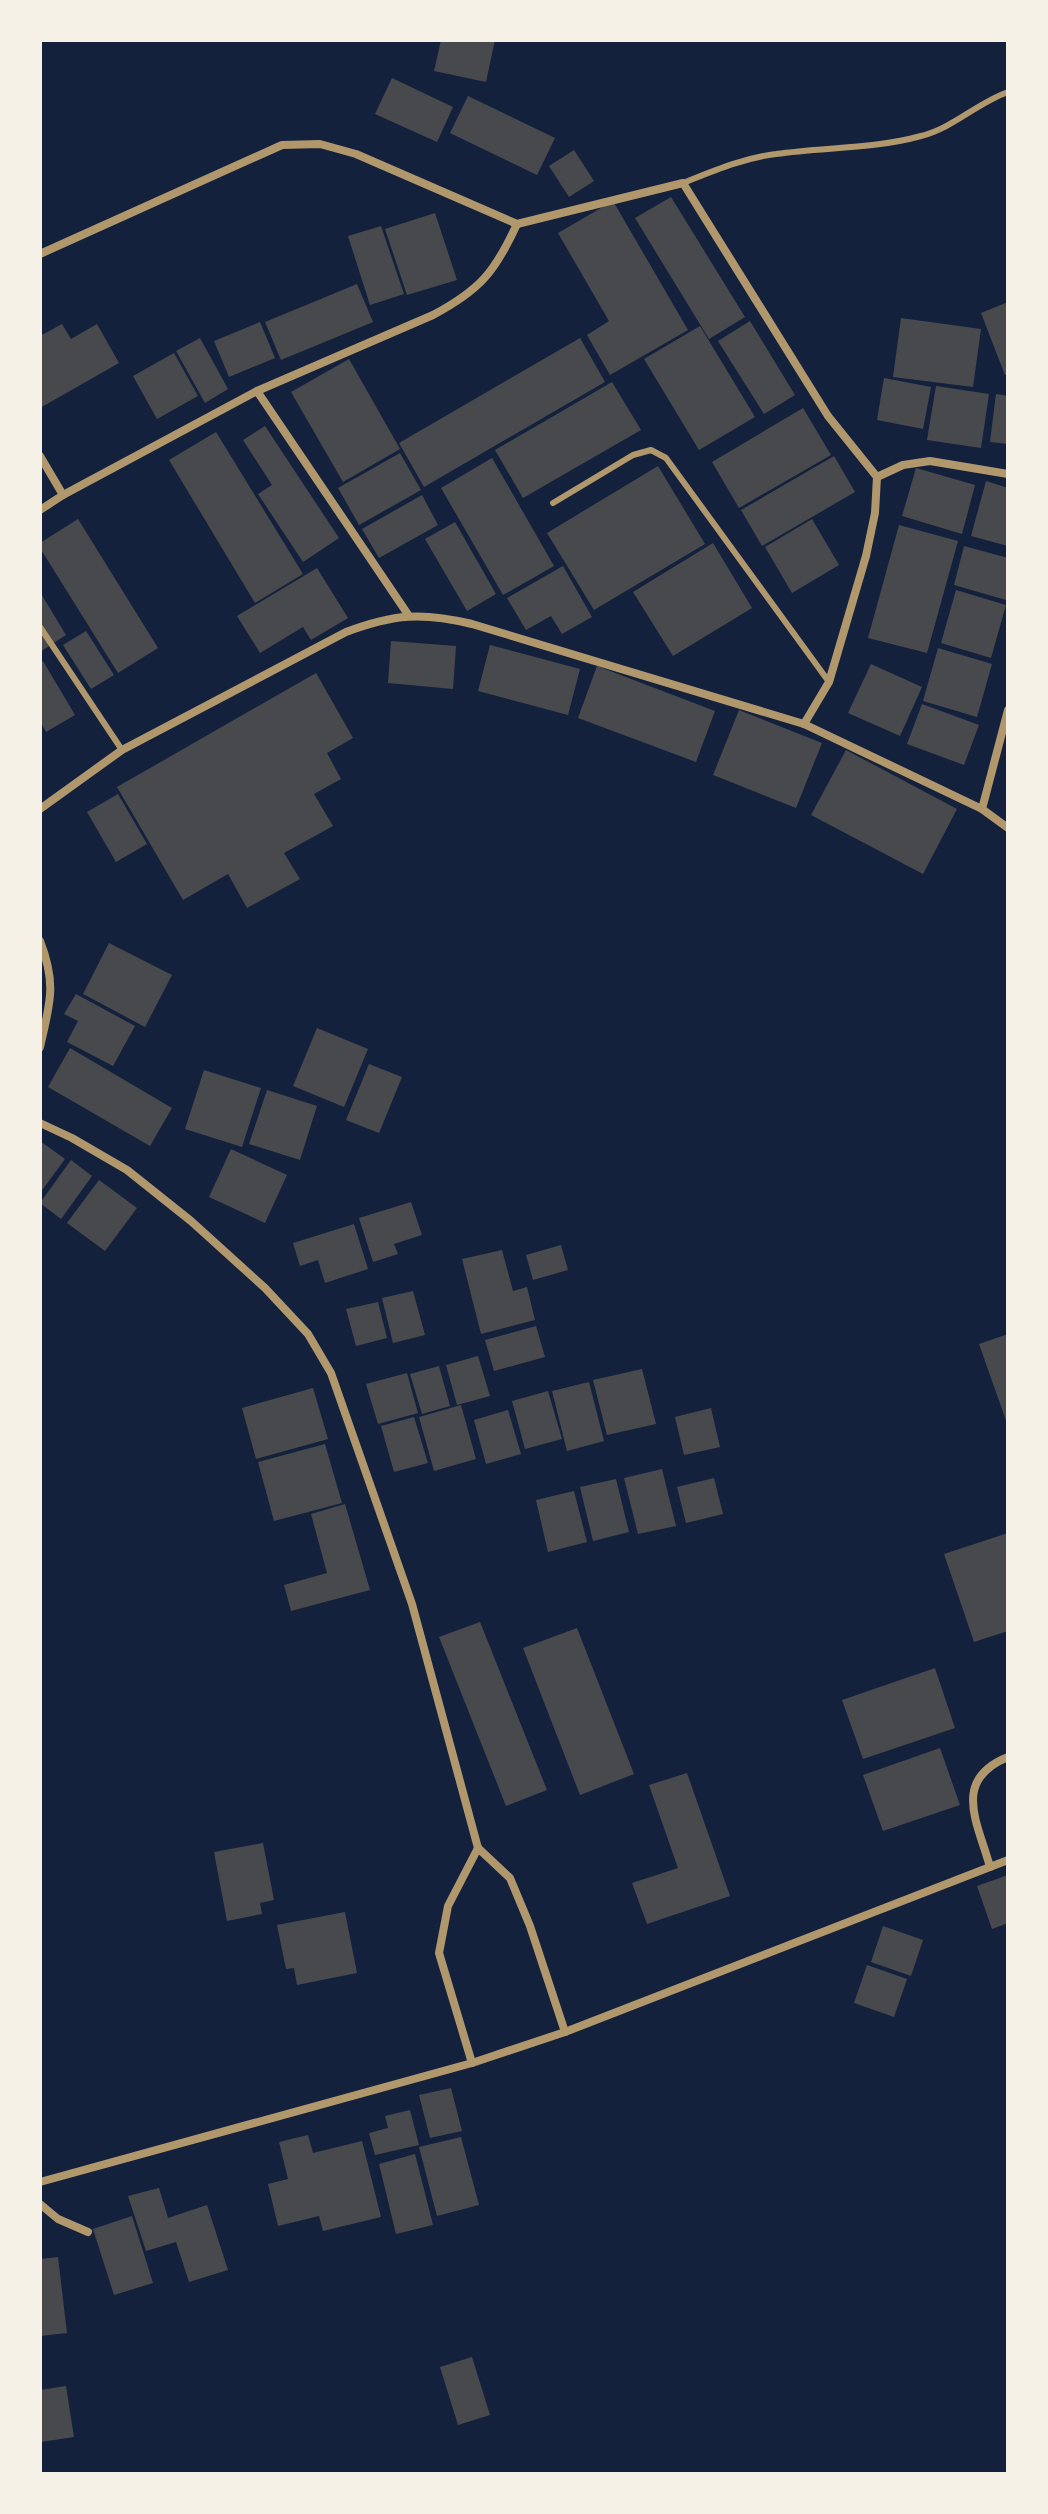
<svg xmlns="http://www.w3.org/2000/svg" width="1048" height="2514" viewBox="0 0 1048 2514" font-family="Ubuntu,sans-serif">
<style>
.building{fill:#48494c}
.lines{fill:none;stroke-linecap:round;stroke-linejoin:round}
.service{stroke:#b1986c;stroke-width:6}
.minor{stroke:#b1986c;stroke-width:8}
</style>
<rect width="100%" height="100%" fill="#14213d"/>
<g class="building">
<path d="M441 40H495L486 82 434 71Z"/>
<path d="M392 78 453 107 437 142 375 114Z"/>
<path d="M468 96 555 138 537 175 450 133Z"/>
<path d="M574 150 594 181 569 197 549 166Z"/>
<path d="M671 197 745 317 709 339 635 218Z"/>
<path d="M613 201 688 330 610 375 587 335 609 321 558 233Z"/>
<path d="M435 213 457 280 407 295 385 229Z"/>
<path d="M381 226 404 294 370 305 348 236Z"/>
<path d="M357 284 373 322 281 360 265 322Z"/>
<path d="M1008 302V374L1005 375 981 313Z"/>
<path d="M901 318 981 329 973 387 893 377Z"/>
<path d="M750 321 795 395 764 414 718 341Z"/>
<path d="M260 322 275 358 229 377 214 341Z"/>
<path d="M62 324 71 339 97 324 119 363 40 408V336Z"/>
<path d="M700 326 755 417 699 450 644 359Z"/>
<path d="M200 338 228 389 205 403 176 351Z"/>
<path d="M580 338 605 382 424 487 399 443Z"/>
<path d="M174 353 198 396 157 419 133 376Z"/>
<path d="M349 359 400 449 343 482 291 392Z"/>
<path d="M884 378 931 387 923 429 877 420Z"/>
<path d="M612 382 641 430 523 498 495 450Z"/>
<path d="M936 386 989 394 981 448 927 440Z"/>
<path d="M996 394 1008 396V444L990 442Z"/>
<path d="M803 408 831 455 739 508 712 462Z"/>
<path d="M265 426 339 538 303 562 258 494 272 485 243 440Z"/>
<path d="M216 432 303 574 255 603 169 460Z"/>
<path d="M400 453 421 490 359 525 338 488Z"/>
<path d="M834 456 855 492 762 546 741 510Z"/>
<path d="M492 458 554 566 503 595 441 488Z"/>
<path d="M658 466 705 544 594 610 547 533Z"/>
<path d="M916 468 975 485 962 534 902 516Z"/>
<path d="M986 481 1008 488V546L971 536Z"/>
<path d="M422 495 438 525 379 558 362 529Z"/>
<path d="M78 519 158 648 118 673 40 548V543Z"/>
<path d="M812 519 839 565 792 593 765 547Z"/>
<path d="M455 522 496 594 467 611 425 539Z"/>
<path d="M899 525 958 541 927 653 868 638Z"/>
<path d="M713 543 752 608 673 656 633 592Z"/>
<path d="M964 546 1008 558 1006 600 954 585Z"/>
<path d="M563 566 592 617 562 634 551 616 526 630 507 598Z"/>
<path d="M317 568 348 618 311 640 303 627 260 653 237 616Z"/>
<path d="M956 590 1006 605 991 658 941 643Z"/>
<path d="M40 592 66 635 40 652Z"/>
<path d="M86 631 114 675 91 689 63 645Z"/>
<path d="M391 641 456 646 453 689 388 683Z"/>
<path d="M490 645 580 669 568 715 478 691Z"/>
<path d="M938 648 992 664 977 717 923 701Z"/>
<path d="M43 661 75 715 46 732 40 721V663Z"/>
<path d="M871 664 922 687 900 736 848 713Z"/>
<path d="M597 666 715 711 696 762 578 718Z"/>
<path d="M316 673 353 738 327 753 341 779 314 794 333 826 284 853 300 879 247 908 228 874 183 900 117 787Z"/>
<path d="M922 704 979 725 964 765 907 744Z"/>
<path d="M739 710 822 743 796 808 713 775Z"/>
<path d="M846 750 957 809 923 874 811 815Z"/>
<path d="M118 794 147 844 116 862 87 812Z"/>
<path d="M109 943 172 975 145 1027 83 994Z"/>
<path d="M76 994 135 1026 113 1066 67 1042 78 1021 64 1014Z"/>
<path d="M317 1028 368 1049 344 1107 293 1086Z"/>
<path d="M70 1048 172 1108 150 1146 48 1087Z"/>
<path d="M369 1064 402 1077 379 1133 346 1120Z"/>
<path d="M204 1070 261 1088 242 1147 185 1129Z"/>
<path d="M267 1090 317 1106 300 1160 249 1144Z"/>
<path d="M40 1141 65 1159 40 1193Z"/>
<path d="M231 1149 287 1175 265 1223 209 1197Z"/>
<path d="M71 1160 92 1176 61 1219 40 1203Z"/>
<path d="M99 1180 137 1208 105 1251 67 1223Z"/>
<path d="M411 1202 422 1235 394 1244 398 1254 373 1262 359 1218Z"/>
<path d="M354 1224 368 1269 325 1283 318 1260 300 1266 293 1243Z"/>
<path d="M561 1245 568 1270 533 1280 526 1255Z"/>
<path d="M502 1250 513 1291 527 1287 535 1320 481 1334 462 1259Z"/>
<path d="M413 1291 425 1335 393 1343 382 1298Z"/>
<path d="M378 1302 387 1338 356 1346 346 1309Z"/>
<path d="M536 1326 545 1357 494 1371 485 1340Z"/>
<path d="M1008 1334V1426L979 1344Z"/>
<path d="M478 1356 490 1396 457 1405 446 1365Z"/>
<path d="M439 1366 450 1406 422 1414 410 1374Z"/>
<path d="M642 1369 656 1424 607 1435 593 1380Z"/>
<path d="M407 1373 418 1413 378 1424 366 1384Z"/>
<path d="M589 1382 604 1441 567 1451 552 1391Z"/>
<path d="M313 1388 328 1439 256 1459 242 1408Z"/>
<path d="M548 1391 562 1439 525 1449 512 1401Z"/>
<path d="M461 1405 476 1459 434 1471 419 1417Z"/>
<path d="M711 1408 720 1447 684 1455 675 1417Z"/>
<path d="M508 1410 521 1454 486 1464 474 1420Z"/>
<path d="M414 1417 428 1463 394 1472 381 1426Z"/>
<path d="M325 1444 342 1503 274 1521 258 1462Z"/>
<path d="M662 1469 676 1526 638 1534 624 1478Z"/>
<path d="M714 1478 723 1514 686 1523 677 1487Z"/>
<path d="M616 1479 629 1532 593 1541 580 1487Z"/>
<path d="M574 1491 587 1542 548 1552 536 1500Z"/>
<path d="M345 1504 370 1590 291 1611 284 1585 327 1573 311 1514Z"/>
<path d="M1008 1533V1631L974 1642 944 1554Z"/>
<path d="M480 1622 547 1790 506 1806 439 1637Z"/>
<path d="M577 1628 634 1774 580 1795 523 1648Z"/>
<path d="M935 1668 955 1728 863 1759 842 1700Z"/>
<path d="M940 1748 960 1805 883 1831 863 1775Z"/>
<path d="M687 1773 730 1896 647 1924 632 1883 678 1868 649 1785Z"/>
<path d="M263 1843 274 1900 260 1903 262 1914 227 1921 214 1852Z"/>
<path d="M1008 1875V1923L992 1929 977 1886Z"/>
<path d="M345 1912 357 1973 297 1985 294 1968 286 1969 277 1925Z"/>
<path d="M883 1926 923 1940 911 1976 871 1962Z"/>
<path d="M867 1965 907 1979 894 2017 854 2003Z"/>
<path d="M451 2088 462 2131 430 2138 419 2095Z"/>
<path d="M410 2110 419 2145 375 2155 369 2133 388 2128 385 2116Z"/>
<path d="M308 2135 313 2153 362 2141 381 2217 323 2231 319 2216 278 2226 268 2184 288 2179 279 2142Z"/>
<path d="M461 2137 479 2205 437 2216 419 2147Z"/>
<path d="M415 2154 433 2225 396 2234 379 2164Z"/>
<path d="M159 2188 168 2218 207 2205 228 2270 189 2282 176 2242 146 2251 128 2196Z"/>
<path d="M132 2216 153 2283 114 2295 93 2229Z"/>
<path d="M58 2257 67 2333 40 2336V2259Z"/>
<path d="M472 2357 490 2415 458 2425 440 2367Z"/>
<path d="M66 2386 74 2437 41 2442 40 2390Z"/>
</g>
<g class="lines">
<g class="service">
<path d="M683 183C713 171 743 158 776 154 824 147 874 149 921 136 953 128 977 103 1008 92"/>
<path d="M553 503 633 455 651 450 666 458 829 682"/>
<path d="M40 627 122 750"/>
</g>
<g class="minor">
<path d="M40 254 282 145 320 144 356 154 517 224 683 183 828 416 877 477 875 513 866 556 829 682 804 724"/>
<path d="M257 391 409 616"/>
<path d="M40 456 63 495"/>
<path d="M877 477 903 465 930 461 1008 474"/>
<path d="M40 510 63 495 257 391 433 315C480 290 495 272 517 224"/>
<path d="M40 809 122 750 346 632C394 614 422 612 472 624L804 724 982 809 1008 710"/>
<path d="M982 809 1008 828"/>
<path d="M40 941C57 985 50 1003 40 1047"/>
<path d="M40 1123 72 1138 127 1170 191 1221 265 1288 308 1334 331 1373 412 1604 478 1848 510 1878 530 1926 565 2032"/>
<path d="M990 1867C978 1823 951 1780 1008 1757"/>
<path d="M472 2063 439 1953 448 1906 478 1848"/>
<path d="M40 2182 472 2063 565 2032 1008 1860"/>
<path d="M40 2204 58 2219 88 2232"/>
</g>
</g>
<rect width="1048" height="2514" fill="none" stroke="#f6f1e7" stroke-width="84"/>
</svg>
